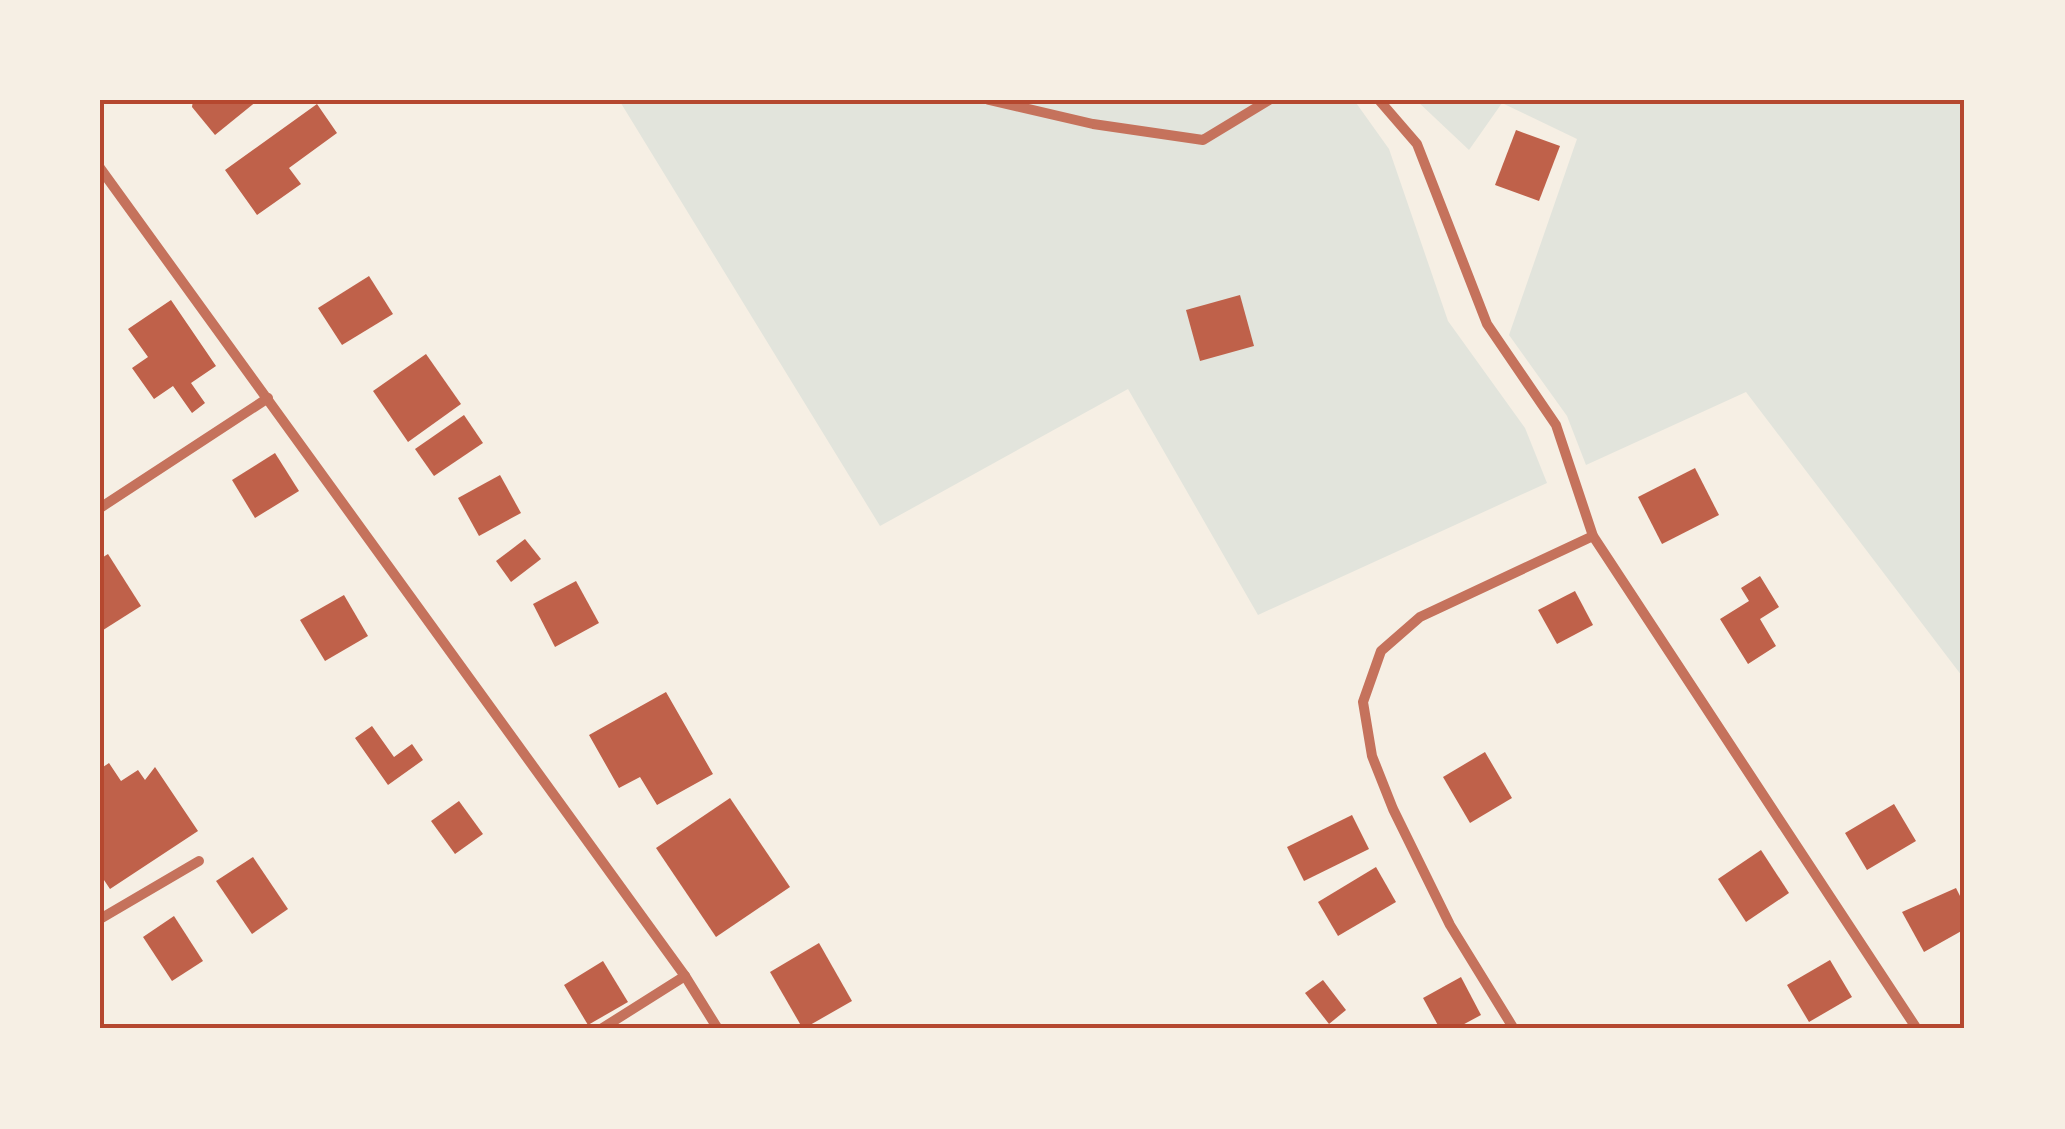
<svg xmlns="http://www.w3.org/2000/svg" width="2065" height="1129" viewBox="0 0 2065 1129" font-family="Manrope,sans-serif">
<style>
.green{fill:#e2e4dc}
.building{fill:#bf614a}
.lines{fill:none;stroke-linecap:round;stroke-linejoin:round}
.minor{stroke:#c5725c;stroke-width:10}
.neatline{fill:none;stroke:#b5482f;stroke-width:4}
</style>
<rect width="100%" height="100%" fill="#f6efe4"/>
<g class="green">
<path d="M619 100H1354L1389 149 1448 321 1525 428 1547 483 1258 615 1128 389 880 526Z"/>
<path d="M1416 100H1965V680L1746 392 1586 465 1567 416 1509 335 1577 139 1502 103 1469 150Z"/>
</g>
<g class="building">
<path d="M193 100H258L215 135 192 107Z"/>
<path d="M317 104 337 133 289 168 301 184 257 215 225 170Z"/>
<path d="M1516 130 1560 146 1539 201 1495 185Z"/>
<path d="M369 276 393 314 342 345 318 308Z"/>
<path d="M1240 295 1254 346 1200 361 1186 310Z"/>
<path d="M171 300 216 366 191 383 205 403 192 413 173 386 154 399 132 368 148 357 128 329Z"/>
<path d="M426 354 461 404 408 442 373 391Z"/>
<path d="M464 415 483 443 434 476 415 449Z"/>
<path d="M275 453 299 491 255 518 232 480Z"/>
<path d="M1695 468 1719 515 1662 544 1638 497Z"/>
<path d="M500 475 521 513 479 536 458 498Z"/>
<path d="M525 539 541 559 511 582 496 561Z"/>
<path d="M108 554 141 606 100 632V559Z"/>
<path d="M1760 576 1779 607 1760 619 1776 646 1748 664 1720 619 1749 601 1741 588Z"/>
<path d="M576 581 599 623 555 647 533 604Z"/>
<path d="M1575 591 1593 625 1557 644 1538 610Z"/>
<path d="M344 595 368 636 325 661 300 620Z"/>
<path d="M666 692 713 774 657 805 640 777 619 788 589 735Z"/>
<path d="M372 726 394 757 412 744 423 760 388 785 355 738Z"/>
<path d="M1485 752 1512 798 1470 823 1443 777Z"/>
<path d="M109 763 121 781 138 770 145 780 155 767 198 831 110 889 100 874V769Z"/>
<path d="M730 798 790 887 716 937 656 848Z"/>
<path d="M459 801 483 834 455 854 431 821Z"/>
<path d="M1894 804 1916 841 1867 870 1845 833Z"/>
<path d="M1352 815 1369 849 1304 881 1287 847Z"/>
<path d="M1761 850 1789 893 1746 922 1718 879Z"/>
<path d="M253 857 288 909 252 934 216 881Z"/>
<path d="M1376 867 1396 902 1338 936 1318 902Z"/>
<path d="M1956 888 1965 906V929L1924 952 1902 912Z"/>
<path d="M174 916 203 961 172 981 143 937Z"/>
<path d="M819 943 852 1001 803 1029 770 972Z"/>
<path d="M1830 960 1852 997 1809 1022 1787 985Z"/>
<path d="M603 961 628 1002 588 1025 564 985Z"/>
<path d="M1461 977 1481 1015 1455 1029H1440L1423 998Z"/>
<path d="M1323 980 1346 1010 1329 1024 1305 993Z"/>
</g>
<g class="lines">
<g class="minor">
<path d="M989 100 1093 124 1203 140 1269 100"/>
<path d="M1379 100 1417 144 1487 324 1556 425 1593 536 1917 1029"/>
<path d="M100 168 685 976 718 1029"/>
<path d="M100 508 268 398"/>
<path d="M100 919 199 861"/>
<path d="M601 1029 685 976"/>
<path d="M1514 1029 1450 925 1393 809 1372 756 1363 702 1381 651 1420 617 1593 536"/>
</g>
</g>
<rect width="2065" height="1129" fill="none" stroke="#f6efe4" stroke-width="205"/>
<rect x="102" y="102" width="1860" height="924" class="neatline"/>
</svg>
